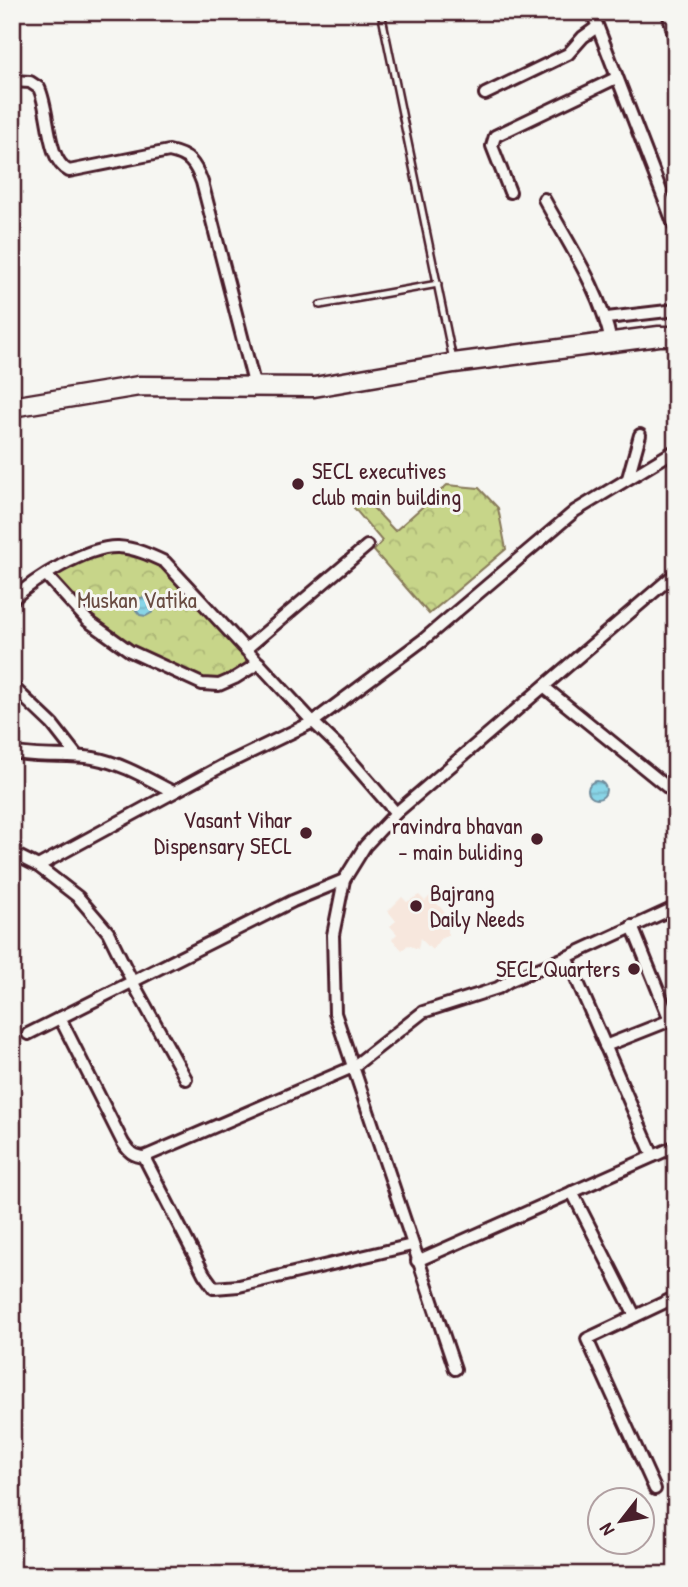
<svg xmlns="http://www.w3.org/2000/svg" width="688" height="1587" viewBox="0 0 688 1587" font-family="'Patrick Hand',sans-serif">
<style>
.built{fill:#f7e7dd}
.park{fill:url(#park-crowns);stroke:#887a5a;stroke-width:2}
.water{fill:url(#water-rules);stroke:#6f8c9c;stroke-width:2}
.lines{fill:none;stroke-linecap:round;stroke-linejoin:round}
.service-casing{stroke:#4a1f2b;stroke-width:10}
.minor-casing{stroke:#4a1f2b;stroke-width:16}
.primary-casing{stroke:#4a1f2b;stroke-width:23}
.service{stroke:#f6f6f2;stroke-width:5}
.minor{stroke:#f6f6f2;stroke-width:10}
.primary{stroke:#f6f6f2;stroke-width:18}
.poi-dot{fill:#4a1f2b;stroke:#f6f6f2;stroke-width:2.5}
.labels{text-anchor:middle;stroke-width:6;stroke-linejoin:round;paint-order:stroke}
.poi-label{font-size:23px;fill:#4a1f2b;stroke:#f6f6f2;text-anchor:end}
.park-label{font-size:23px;fill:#694c42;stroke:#f6f6f2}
</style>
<defs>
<pattern id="park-crowns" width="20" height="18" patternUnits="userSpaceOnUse" patternTransform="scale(1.75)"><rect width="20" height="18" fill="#c7d589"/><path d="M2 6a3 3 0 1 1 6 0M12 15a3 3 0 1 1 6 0" fill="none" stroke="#acb676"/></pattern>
<pattern id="water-rules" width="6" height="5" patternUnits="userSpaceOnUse" patternTransform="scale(1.75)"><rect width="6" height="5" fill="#88d5e7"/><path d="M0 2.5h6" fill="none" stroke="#77b6c6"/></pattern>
</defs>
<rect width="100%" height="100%" fill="#f6f6f2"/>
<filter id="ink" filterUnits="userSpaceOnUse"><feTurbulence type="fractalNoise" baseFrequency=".0143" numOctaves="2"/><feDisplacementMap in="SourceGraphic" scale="14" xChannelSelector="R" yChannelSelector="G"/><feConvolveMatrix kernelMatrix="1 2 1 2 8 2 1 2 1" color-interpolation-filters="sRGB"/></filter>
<g filter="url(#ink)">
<path class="built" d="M419 895 425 901 430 896 442 909 448 917V935L440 939 432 950 420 938 418 949 408 945 402 950 392 939 397 934 390 926 396 921 388 911 402 897 407 902Z"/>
<g class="park">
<path d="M447 485 479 488 498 508 506 549 429 614 374 551 382 541 354 508V497L360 494 395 531Z"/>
<path d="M115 547 151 556 259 663 219 685 130 651 88 621 48 576Z"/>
</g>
<g class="water">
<path d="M145 597 150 599 154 604 153 612 146 616 140 615 136 610 135 599Z"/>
<circle cx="597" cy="790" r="9"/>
</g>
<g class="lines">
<g class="service-casing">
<g id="service">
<path d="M381 12 453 360"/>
<path d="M320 305 438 284"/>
</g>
</g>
<g class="minor-casing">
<g id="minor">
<path d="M592 12 676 230"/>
<path d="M668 12 676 43"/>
<path d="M12 81 30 82 39 88C50 111 46 160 69 171L169 151C189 155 195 163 202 182L255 387"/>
<path d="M485 94 568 54 583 37 597 27"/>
<path d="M510 192 492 146 495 136 616 78"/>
<path d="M544 199C569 245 601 291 611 342"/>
<path d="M12 296V316"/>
<path d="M607 318 676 310"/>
<path d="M628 478 640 435"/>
<path d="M46 575 88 621 130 651 202 684 219 685 235 678 259 663"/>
<path d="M12 600C34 579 87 546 118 547 135 548 150 555 165 562L313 722 339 747 396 813"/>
<path d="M246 649 367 546"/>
<path d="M12 686 52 724 77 756"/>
<path d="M544 687 676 794"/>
<path d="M12 752C39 758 66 754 93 758 122 763 148 779 173 792"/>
<path d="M12 853 38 866 78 897 108 932 133 983 186 1079"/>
<path d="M38 866 222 766 313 722 423 640 575 511 676 450"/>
<path d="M632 926 670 1020"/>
<path d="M60 1018 123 1143C129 1152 133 1156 144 1157L353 1067 423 1012 498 988 509 981 567 957"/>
<path d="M28 1034 293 901 344 880"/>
<path d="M605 1046 676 1018"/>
<path d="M653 1156 567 957 676 907"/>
<path d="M144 1157 204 1274 214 1288 239 1286 412 1245"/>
<path d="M572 1192 635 1316"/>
<path d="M417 1261 676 1146"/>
<path d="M455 1369 335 1013 333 935 344 880 365 846 396 813 676 573"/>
<path d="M655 1489 587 1339 676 1297"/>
</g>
</g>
<g class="primary-casing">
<path id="primary" d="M12 407 139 386 314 387 454 363 659 336H676"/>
</g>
<use href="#service" class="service"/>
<use href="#minor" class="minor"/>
<use href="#primary" class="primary"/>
</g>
</g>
<g class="poi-dot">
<circle cx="298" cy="484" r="7"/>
<circle cx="306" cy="833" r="7"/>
<circle cx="537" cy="839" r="7"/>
<circle cx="416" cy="906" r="7"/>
<circle cx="634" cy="969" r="7"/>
</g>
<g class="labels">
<g class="poi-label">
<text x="312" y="479" text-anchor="start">SECL executives<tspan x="312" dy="26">club main building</tspan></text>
<text x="292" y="828">Vasant Vihar<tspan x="292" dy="26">Dispensary SECL</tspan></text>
<text x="523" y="834">ravindra bhavan<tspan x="523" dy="26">- main buliding</tspan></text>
<text x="430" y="901" text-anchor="start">Bajrang<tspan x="430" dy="26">Daily Needs</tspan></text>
<text x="620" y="977">SECL Quarters</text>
</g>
<g class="park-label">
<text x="137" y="608">Muskan Vatika</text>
</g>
</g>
<rect width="688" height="1587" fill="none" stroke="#f6f6f2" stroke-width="42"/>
<rect x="21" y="21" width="646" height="1545" fill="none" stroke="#4a1f2b" stroke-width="2.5" filter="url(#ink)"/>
<g transform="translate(621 1521) rotate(239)"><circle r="33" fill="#f6f6f2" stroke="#b1a0a2" stroke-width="2"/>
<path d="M0-5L12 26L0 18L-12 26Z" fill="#4a1f2b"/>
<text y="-10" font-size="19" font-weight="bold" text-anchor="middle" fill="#4a1f2b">N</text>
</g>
</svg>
